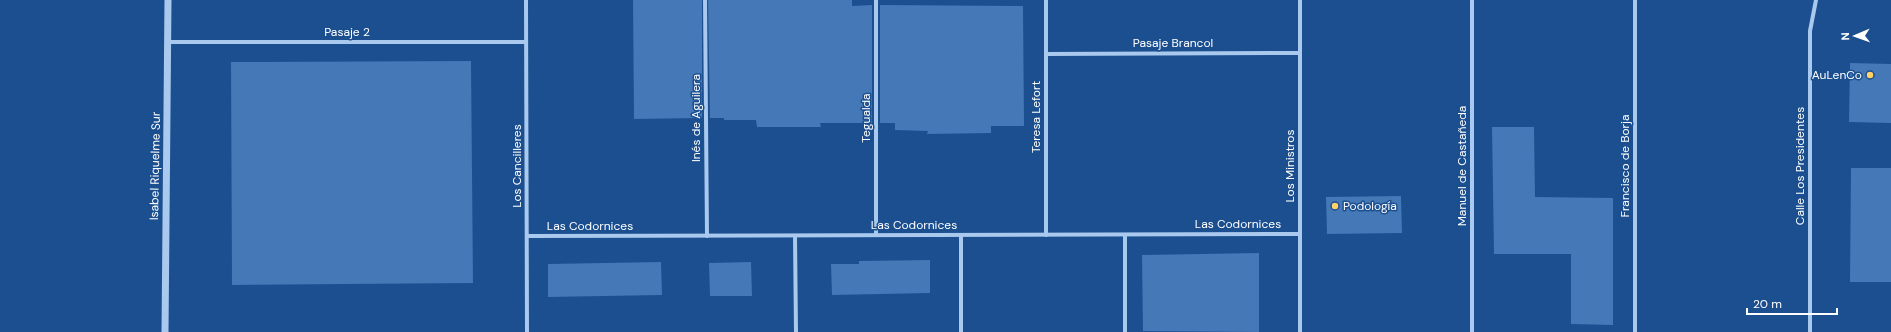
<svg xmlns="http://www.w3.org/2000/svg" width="1891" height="332" viewBox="0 0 1891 332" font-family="'DM Sans',sans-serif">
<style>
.building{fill:#4478b7}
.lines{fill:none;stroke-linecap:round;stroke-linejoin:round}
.minor{stroke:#a9c9ee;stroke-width:4}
.tertiary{stroke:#a9c9ee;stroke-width:7}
.poi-dot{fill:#ffd166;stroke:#1b4f8f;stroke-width:1.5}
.labels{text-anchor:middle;stroke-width:3;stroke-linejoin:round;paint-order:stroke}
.street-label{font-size:12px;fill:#fff;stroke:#1b4f8f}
.poi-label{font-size:12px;fill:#fff;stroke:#1b4f8f;text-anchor:end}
</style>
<rect width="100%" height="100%" fill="#1b4f8f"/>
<g class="building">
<path d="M633 0H702V118L634 119Z"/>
<path d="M708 0H852V6L872 5V123H820L821 127H757L756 120H724V118H710Z"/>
<path d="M880 5 1023 6 1024 126H991V133L927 134 928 131 895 130V123H880Z"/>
<path d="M471 61 473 283 232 285 231 62Z"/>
<path d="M1850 63 1891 64V123L1849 122Z"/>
<path d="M1492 127H1534L1535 197 1613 198V325L1571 324V254H1494Z"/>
<path d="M1851 168H1891V282H1850Z"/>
<path d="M1401 196 1402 233 1327 234 1326 197Z"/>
<path d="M1259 253V332L1143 331 1142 255Z"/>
<path d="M930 260V293L832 295 831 264H859V261Z"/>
<path d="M661 262 662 295 548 297V264Z"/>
<path d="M751 262 752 296H710L709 263Z"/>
</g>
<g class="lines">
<g class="minor">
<path d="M526 0 527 332"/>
<path d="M705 0 707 236"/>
<path d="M1472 0V332"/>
<path d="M1635 0V332"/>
<path d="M168 42H526"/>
<path d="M1046 54 1300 53"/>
<path d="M876 235V0"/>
<path d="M961 235V332"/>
<path d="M1046 235V0"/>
<path d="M527 236 1300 234"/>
<path d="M795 236 796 332"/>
<path d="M1125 332V235"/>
<path d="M1300 332V0"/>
<path d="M1810 332V31L1816 0"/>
</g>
<path class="tertiary" d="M165 332 168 0"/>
</g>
<g class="poi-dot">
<circle cx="1870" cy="75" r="4"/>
<circle cx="1335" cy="206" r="4"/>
</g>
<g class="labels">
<g class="street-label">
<text x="347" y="36">Pasaje 2</text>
<text x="1173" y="47">Pasaje Brancol</text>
<text transform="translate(1036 117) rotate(-90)" y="4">Teresa Lefort</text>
<text transform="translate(696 118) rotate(-90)" y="4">Inés de Aguilera</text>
<text transform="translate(866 118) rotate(-90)" y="4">Tegualda</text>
<text transform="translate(155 166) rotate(-89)" y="4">Isabel Riquelme Sur</text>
<text transform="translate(517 166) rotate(-90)" y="4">Los Cancilleres</text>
<text transform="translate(1290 166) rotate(-90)" y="4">Los Ministros</text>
<text transform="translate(1462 166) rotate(-90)" y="4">Manuel de Castañeda</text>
<text transform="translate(1625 166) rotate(-90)" y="4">Francisco de Borja</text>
<text transform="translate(1800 166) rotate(-90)" y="4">Calle Los Presidentes</text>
<text x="1238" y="228">Las Codornices</text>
<text x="914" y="229">Las Codornices</text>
<text x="590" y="230">Las Codornices</text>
</g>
<g class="poi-label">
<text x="1862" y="79">AuLenCo</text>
<text x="1343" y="210" text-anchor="start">Podología</text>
</g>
</g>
<g transform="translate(1855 36) rotate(268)" stroke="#1b4f8f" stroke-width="3" paint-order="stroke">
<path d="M0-3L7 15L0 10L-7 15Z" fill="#ffffff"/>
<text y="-6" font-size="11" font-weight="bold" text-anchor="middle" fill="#ffffff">N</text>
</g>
<path d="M1747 308v6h90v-6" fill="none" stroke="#ffffff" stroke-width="2"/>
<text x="1753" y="308" font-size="12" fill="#ffffff" stroke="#1b4f8f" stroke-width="3" paint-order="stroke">20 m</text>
</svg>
